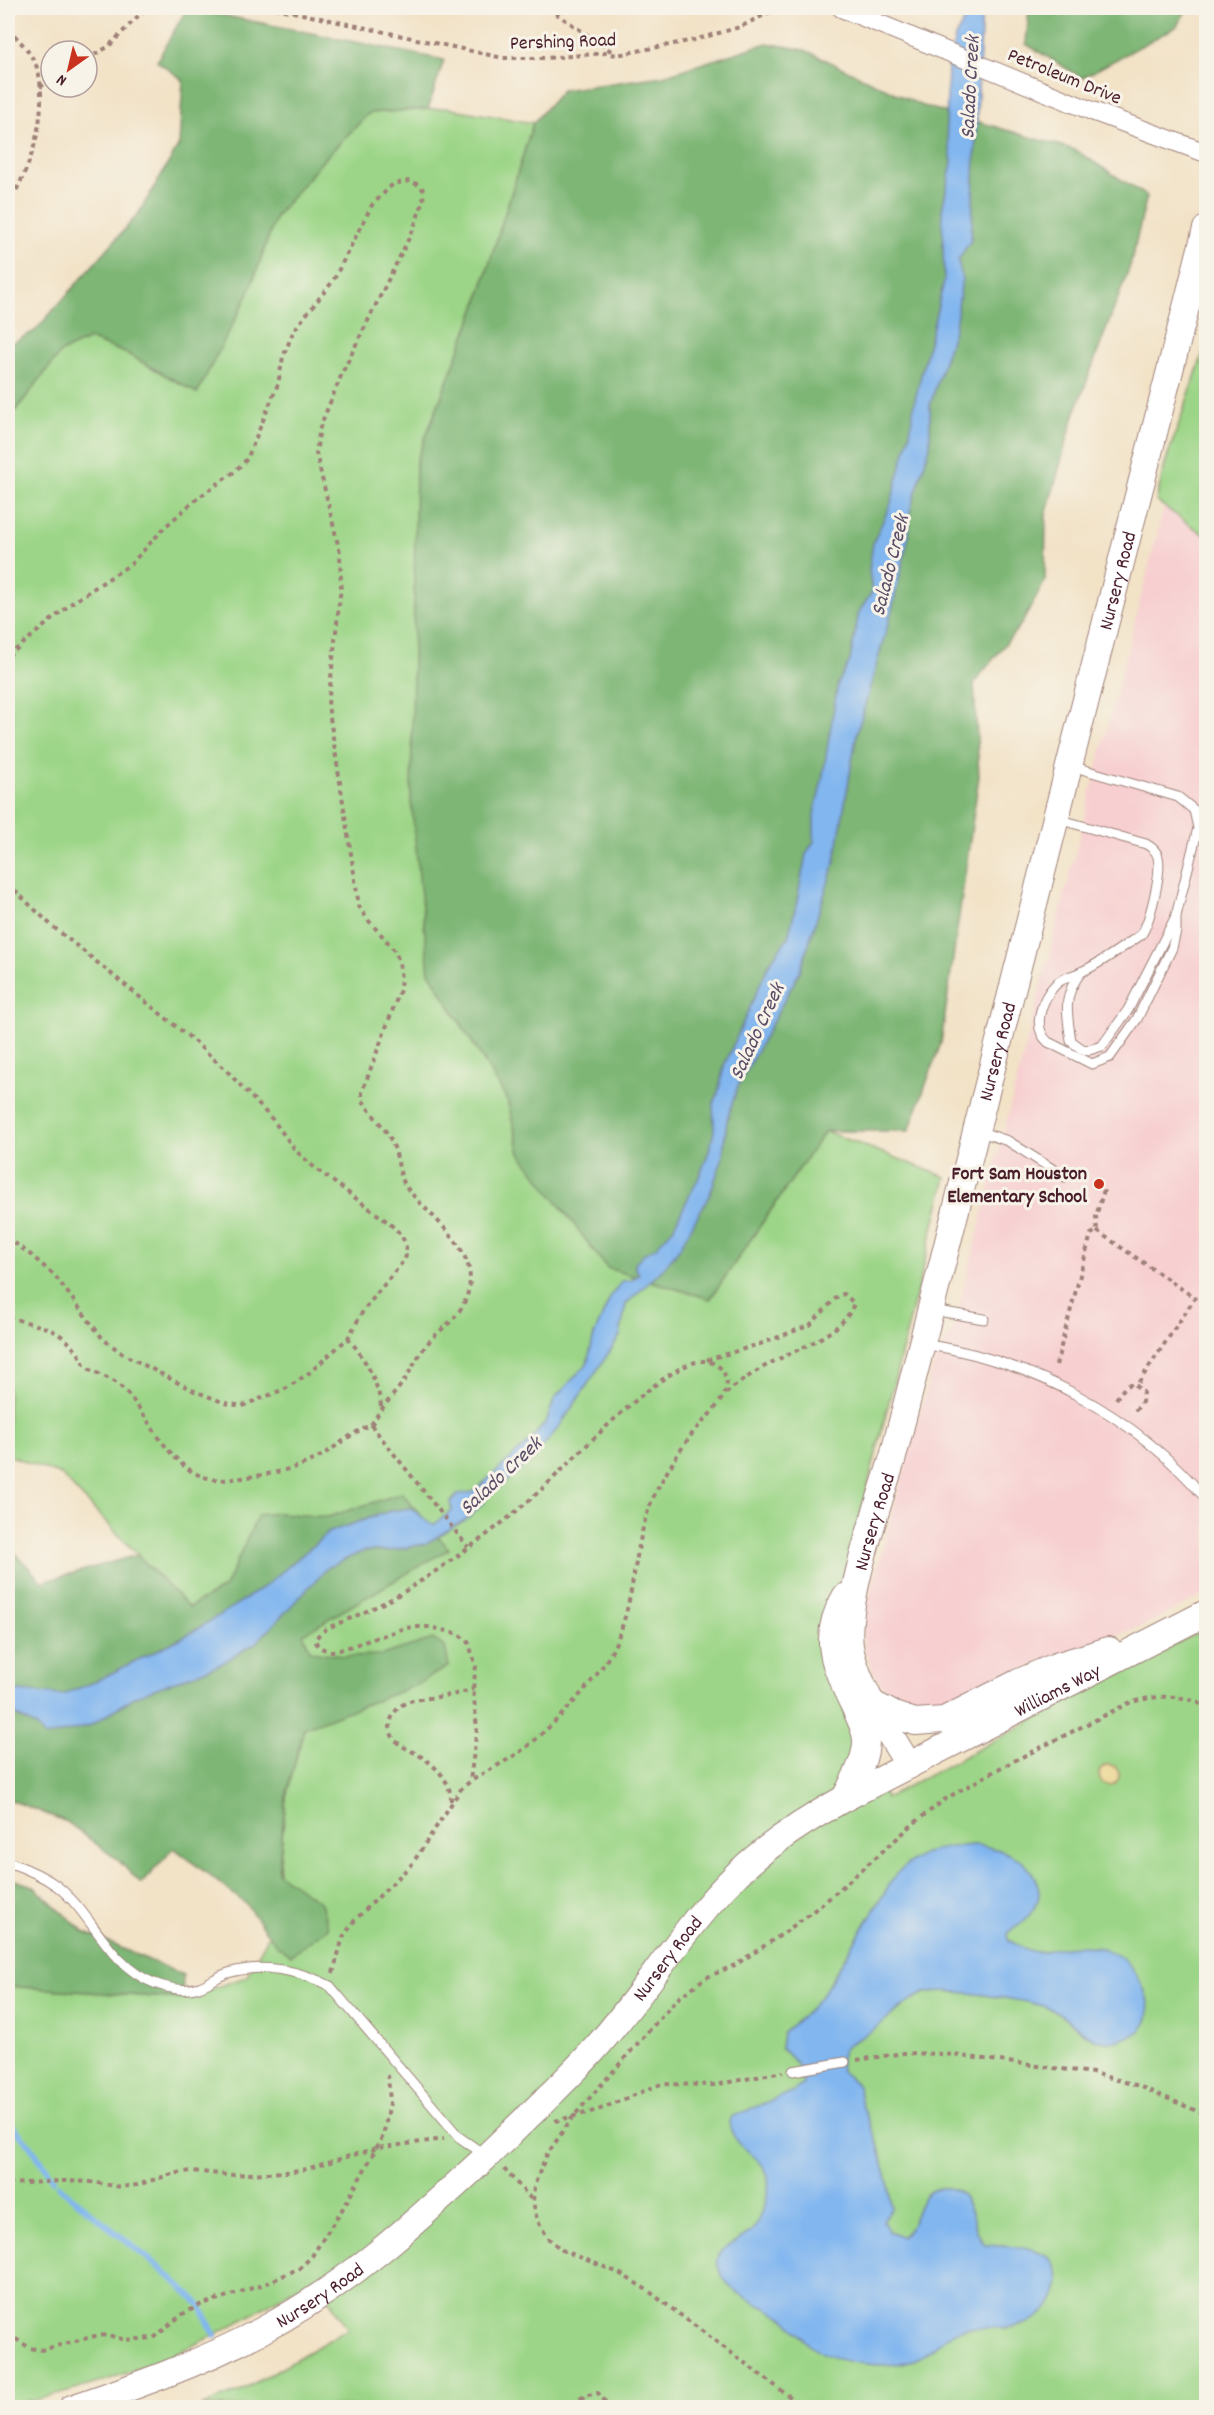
<svg xmlns="http://www.w3.org/2000/svg" width="1214" height="2415" viewBox="0 0 1214 2415" font-family="Dekko,sans-serif">
<style>
.built{fill:#f7cfd0}
.green{fill:#9cd587;stroke:#737a59;stroke-width:1.5}
.forest{fill:#7db674;stroke:#646a50;stroke-width:1.5}
.sand{fill:#eeda9e;stroke:#9c7c64;stroke-width:1.5}
.water{fill:#81b6ef;stroke:#666a8d;stroke-width:1.5}
.lines{fill:none;stroke-linecap:round;stroke-linejoin:round}
.stream{stroke:#81b6ef;stroke-width:6}
.lane-casing{stroke:#9e8078;stroke-width:11}
.street-casing{stroke:#9e8078;stroke-width:20}
.secondary-casing{stroke:#9e8078;stroke-width:28}
.path{stroke:#9e8078;stroke-width:4;stroke-dasharray:4.5 4.5;stroke-linecap:butt}
.lane{stroke:#fff;stroke-width:9}
.street{stroke:#fff;stroke-width:18}
.secondary{stroke:#fff;stroke-width:26}
.poi-dot{fill:#c8321e;stroke:#f7f3e8;stroke-width:2}
.labels{text-anchor:middle;stroke-width:6;stroke-linejoin:round;paint-order:stroke}
.street-label{font-size:20px;fill:#4a1f2b;stroke:#f7f3e8}
.poi-label{font-size:20px;font-weight:bold;fill:#4a1f2b;stroke:#f7f3e8;text-anchor:end}
.water-label{font-size:21px;font-style:italic;fill:#5a4c66;stroke:#f7f3e8}
</style>
<rect width="100%" height="100%" fill="#f7f3e8"/>
<filter id="ink" filterUnits="userSpaceOnUse"><feTurbulence type="fractalNoise" baseFrequency=".0167" numOctaves="2"/><feDisplacementMap in="SourceGraphic" scale="12" xChannelSelector="R" yChannelSelector="G"/><feConvolveMatrix kernelMatrix="1 2 1 2 8 2 1 2 1" color-interpolation-filters="sRGB"/></filter>
<filter id="wash" filterUnits="userSpaceOnUse"><feTurbulence type="fractalNoise" baseFrequency=".008" numOctaves="4" result="noise"/><feDisplacementMap in="SourceGraphic" scale="24" xChannelSelector="R" yChannelSelector="G"/><feGaussianBlur stdDeviation="1.35" result="paint"/><feColorMatrix in="noise" values="0 0 0 0 0 0 0 0 0 0 0 0 0 0 0 0 0 1.4 0 .05"/><feComposite in="paint" operator="in"/></filter>
<g filter="url(#wash)">
<rect width="100%" height="100%" fill="#f2e2c6"/>
<path class="built" d="M1164 507 1206 536V1594L1142 1626 1033 1665 950 1707 920 1710 903 1704 889 1694 873 1673 864 1647 862 1624 933 1366 953 1329Z"/>
<g class="green">
<path d="M447 108 533 123 475 310 416 462 429 972 507 1099 520 1153 710 1299 825 1131 946 1177 848 1564 837 1586 830 1609 855 1749 886 1798 1206 1628V2407H200L239 2392 348 2329 315 2277C282 2296 250 2317 216 2334 156 2365 74 2395 8 2405V1986L182 1999 246 1977 274 1926 286 1797 304 1728 61 1475 8 1455V420L61 352 89 339 128 354 197 393 248 295 276 216 325 158 369 113Z"/>
<path d="M1206 345V536L1156 501 1166 461Z"/>
</g>
<g class="forest">
<path d="M187 8 444 60 428 109 369 113 325 158 276 216 248 295 197 393 128 354 89 339 61 352 8 420V345L35 331 139 213 179 145 183 80 157 61Z"/>
<path d="M1029 8H1188L1176 27 1082 78 1026 44Z"/>
<path d="M767 43 805 50 920 105 1075 150 1147 196 1130 266 1074 415 1046 515 1045 581 1022 623 974 683 979 776 941 1043 909 1131H825L710 1299 607 1268 520 1153 507 1098 429 972 411 800 416 462 475 310 533 123 562 90 663 76Z"/>
<path d="M402 1493 449 1549 303 1634 311 1651 344 1656 382 1655 433 1639 445 1647 449 1666 414 1686 304 1728 286 1797 278 1873 321 1903 328 1928 291 1955 276 1945 246 1904 174 1848 141 1884 119 1861 67 1822 8 1799V1545L42 1582 137 1555 189 1607 225 1587 258 1515 277 1513 328 1517Z"/>
<path d="M8 1878 33 1886 84 1932 183 1975 182 1999 8 1986Z"/>
</g>
<circle class="sand" cx="1109" cy="1775" r="10"/>
<g class="water">
<path d="M968 8H982L971 240 958 260 962 280 955 327 930 405V446L910 511 909 535 892 610 857 733 835 861 800 971 737 1088 727 1120 722 1160 710 1194 679 1249 661 1271 626 1304 620 1336 561 1424 533 1459 489 1496 470 1517 425 1544 389 1551H364L328 1567 257 1642 221 1664 136 1696 90 1726 45 1737 36 1726 8 1711V1690L62 1695 94 1682 191 1633 264 1587 329 1532 390 1511 411 1508 431 1524H435L452 1510 450 1502 459 1494 473 1492 527 1444 546 1422 555 1398 587 1364 594 1335 611 1296 622 1281 632 1280 639 1273 635 1269V1264L643 1254 656 1247 672 1230 699 1177 710 1149 714 1130 713 1105 718 1093 724 1066 769 964 788 937 796 906 806 854 814 841V815L822 780 838 683 850 661 859 612 872 592 869 570 873 543 891 503 910 433 914 404 944 281 942 210 952 162 946 127 948 67 955 37 969 12Z"/>
<path d="M977 1845C1002 1849 1028 1857 1037 1883 1040 1890 1040 1897 1036 1905 1032 1912 1024 1922 1018 1926 1012 1929 1011 1929 1007 1934L1008 1940C1018 1945 1026 1951 1037 1952 1045 1953 1052 1948 1059 1948 1080 1945 1102 1944 1120 1957 1137 1970 1157 2004 1145 2025 1141 2032 1133 2035 1126 2038 1119 2041 1108 2043 1100 2041 1083 2036 1070 2019 1055 2011 1038 2001 943 1987 925 1993 906 2001 889 2018 873 2030 852 2045 838 2041 841 2071L858 2086 862 2105 878 2144 889 2187 891 2208 883 2221 889 2232 901 2237C922 2223 912 2185 948 2188 955 2189 960 2192 964 2198 973 2212 973 2229 984 2244 1009 2250 1038 2240 1055 2265 1061 2275 1059 2286 1055 2296 1050 2308 1036 2321 1022 2325 1004 2331 979 2325 963 2329 944 2334 932 2353 914 2360 884 2370 833 2364 809 2344 800 2336 794 2326 784 2318 764 2305 733 2297 721 2274 707 2246 740 2244 753 2229 760 2222 763 2210 766 2201 780 2151 733 2159 729 2121L733 2116 792 2092 803 2084 797 2064 781 2048 783 2033 804 2015 822 1995 896 1874C920 1850 944 1846 977 1845Z"/>
</g>
<g class="lines">
<g class="stream">
<path d="M8 2121 33 2149 53 2180"/>
<path d="M58 2186 172 2278 200 2305 215 2336"/>
</g>
</g>
</g>
<g filter="url(#ink)">
<g class="lines">
<g class="lane-casing">
<g id="lane">
<path d="M1071 766 1178 797 1194 810 1198 828 1176 916 1128 1010 1102 1046 1089 1050 1082 1049 1071 1041C1067 1012 1062 997 1081 972"/>
<path d="M1058 819 1146 844C1151 847 1156 850 1158 857 1162 872 1150 922 1141 935 1122 947 1102 963 1081 972 1073 976 1063 977 1056 984 1042 998 1031 1027 1048 1042L1092 1064 1110 1057 1137 1019 1172 948 1176 931V916"/>
<path d="M978 1131 1008 1141 1065 1177"/>
<path d="M932 1310 984 1319"/>
<path d="M923 1344C1032 1360 1135 1415 1206 1499"/>
<path d="M8 1862C25 1868 42 1875 57 1886 93 1914 108 1965 154 1983 167 1988 185 1992 199 1987 209 1984 217 1976 228 1973 263 1963 298 1970 330 1986L459 2137 485 2155"/>
<path d="M793 2071 845 2062"/>
</g>
</g>
<g class="street-casing">
<path id="street" d="M841 8 1092 111 1206 153"/>
</g>
<g class="secondary-casing">
<g id="secondary">
<path d="M845 1597C820 1638 835 1667 854 1706 859 1718 866 1729 866 1741 866 1761 853 1781 845 1798"/>
<path d="M875 1705 894 1715 915 1722 944 1720 1019 1682 1056 1666 1109 1650"/>
<path id="s1" d="M909 1766C888 1730 861 1693 851 1652 841 1607 879 1504 893 1457L1206 229"/>
<path id="s2" d="M72 2408C136 2386 199 2364 259 2332 345 2287 414 2224 485 2158 521 2123 558 2089 592 2052 646 1993 690 1915 749 1863 779 1837 811 1817 845 1798L1206 1613"/>
</g>
</g>
<g class="path">
<path d="M275 8 503 58H547L606 53 617 55 694 40 740 27 778 8"/>
<path d="M548 8 614 53"/>
<path d="M8 29C20 40 36 58 39 75 47 117 31 169 8 204"/>
<path d="M87 59 108 47 146 8"/>
<path d="M40 87 51 80"/>
<path d="M1206 435V448"/>
<path d="M8 656 73 602 131 564 166 526 194 501 234 472 247 459 278 384 283 357 294 330 333 281 372 205 393 184 410 181 421 186 424 192 423 202 413 230 343 371 320 427 316 453 340 553 341 586 328 705 359 906C369 925 385 936 395 952 401 963 401 978 400 990L362 1092V1099C371 1115 387 1128 393 1145 399 1159 398 1175 407 1188 435 1224 493 1257 460 1310 452 1323 438 1331 428 1343 417 1356 411 1372 401 1385 390 1399 380 1410 371 1425 350 1433 336 1448 317 1458 293 1471 259 1476 233 1479 172 1488 155 1418 120 1386 110 1377 92 1373 85 1365 82 1362 81 1357 78 1353 57 1325 39 1327 8 1317"/>
<path d="M8 884 51 925 188 1036 225 1069 273 1120 296 1151 315 1168 389 1223C400 1233 410 1243 405 1259L363 1311 348 1338 309 1373 287 1388 242 1406 225 1403 192 1390 123 1354 103 1339 55 1276 31 1255 8 1238"/>
<path d="M1097 1231 1195 1298 1137 1385"/>
<path d="M348 1338C364 1357 378 1381 381 1406"/>
<path d="M707 1360 763 1343 810 1325 839 1295 844 1294 854 1303C845 1334 792 1351 767 1365 751 1374 737 1384 724 1395"/>
<path d="M1056 1365 1091 1234 1097 1231 1096 1216 1104 1190"/>
<path d="M1116 1399 1125 1387 1133 1383 1143 1392 1142 1402 1135 1411"/>
<path d="M371 1425 468 1547"/>
<path d="M451 1801C451 1780 435 1765 417 1754 410 1750 399 1746 394 1739 383 1722 397 1703 414 1700 435 1697 454 1696 473 1689"/>
<path d="M333 1973 343 1937 355 1920 412 1864 461 1789C479 1773 502 1765 521 1751 545 1734 583 1694 600 1670 642 1613 627 1544 659 1486 669 1468 680 1450 692 1434 703 1420 721 1406 726 1389 728 1382 726 1376 722 1370 718 1365 710 1361 704 1361 666 1360 573 1460 544 1487 504 1524 459 1556 413 1586 394 1599 371 1609 349 1619 336 1625 323 1627 315 1640 319 1650 327 1651 337 1651L405 1628 416 1627H430L456 1633 468 1641 476 1666 473 1689 477 1729 470 1781"/>
<path d="M857 2060 904 2053 945 2054 1093 2073 1139 2086 1206 2115"/>
<path d="M555 2121 598 2110 661 2084 714 2085 783 2072"/>
<path d="M504 2169 533 2201"/>
<path d="M8 2184 64 2181 91 2182 121 2187 137 2185 172 2174 191 2171 229 2175 286 2172 306 2169 377 2148 444 2139"/>
<path d="M8 2334 30 2348 41 2350 95 2336 108 2335 125 2340 154 2338 181 2315 200 2305 265 2284 300 2268 312 2256 345 2205 383 2136 390 2103 388 2075"/>
<path d="M583 2396 586 2408"/>
<path d="M564 2408 583 2396 598 2393 611 2408"/>
<path d="M805 2408 647 2290 619 2273 562 2250 548 2238 537 2220 533 2202 534 2186 546 2156 572 2118 676 2000 705 1978 735 1965 784 1933 825 1902 919 1819 947 1798 1000 1768 1129 1703C1154 1695 1184 1693 1206 1707"/>
</g>
<use href="#lane" class="lane"/>
<use href="#street" class="street"/>
<use href="#secondary" class="secondary"/>
</g>
</g>
<circle class="poi-dot" cx="1099" cy="1184" r="6"/>
<g class="labels">
<g class="street-label">
<text transform="translate(563 40) rotate(-2)" y="7">Pershing Road</text>
<text transform="translate(1065 75) rotate(22)" y="7">Petroleum Drive</text>
<text dy="7" stroke="none"><textPath href="#s1" startOffset="1234">Nursery Road</textPath></text>
<text dy="7" stroke="none"><textPath href="#s1" startOffset="748">Nursery Road</textPath></text>
<text dy="7" stroke="none"><textPath href="#s1" startOffset="262">Nursery Road</textPath></text>
<text dy="7" stroke="none"><textPath href="#s2" startOffset="1239">Williams Way</textPath></text>
<text dy="7" stroke="none"><textPath href="#s2" startOffset="759">Nursery Road</textPath></text>
<text dy="7" stroke="none"><textPath href="#s2" startOffset="273">Nursery Road</textPath></text>
</g>
<g class="poi-label">
<text x="1087" y="1179">Fort Sam Houston<tspan x="1087" dy="23">Elementary School</tspan></text>
</g>
<g class="water-label">
<text transform="translate(969 87) rotate(-87)" y="7">Salado Creek</text>
<text transform="translate(889 565) rotate(-76)" y="7">Salado Creek</text>
<text transform="translate(756 1031) rotate(-65)" y="7">Salado Creek</text>
<text transform="translate(500 1475) rotate(-43)" y="7">Salado Creek</text>
</g>
</g>
<rect width="1214" height="2415" fill="none" stroke="#f7f3e8" stroke-width="30"/>
<g transform="translate(69 69) rotate(214)"><circle r="28" fill="#f7f3e8" stroke="#b29e9c" stroke-width="1.5"/>
<path d="M0-4.5L10 22L0 15L-10 22Z" fill="#c8321e"/>
<text y="-9" font-size="16" font-weight="bold" text-anchor="middle" fill="#4a1f2b">N</text>
</g>
</svg>
